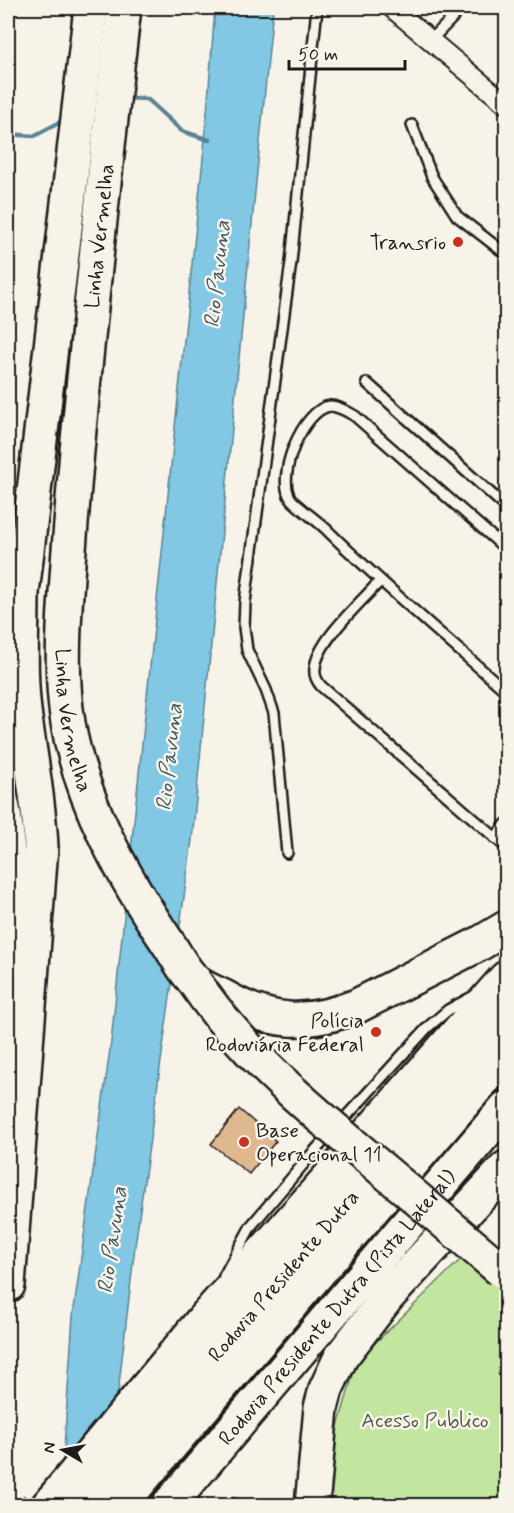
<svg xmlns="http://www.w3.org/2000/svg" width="514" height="1513" viewBox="0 0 514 1513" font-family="Mynerve,sans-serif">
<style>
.green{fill:#c2e6a0;stroke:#6f815e;stroke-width:1.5}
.water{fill:#82c7e3;stroke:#598393;stroke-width:1.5}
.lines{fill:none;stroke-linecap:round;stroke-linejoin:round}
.stream{stroke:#598393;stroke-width:4.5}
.building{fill:#dfb88f;stroke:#1c1c1c;stroke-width:1.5}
.lane-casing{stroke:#1c1c1c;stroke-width:14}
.street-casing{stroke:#1c1c1c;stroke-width:22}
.highway-casing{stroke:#1c1c1c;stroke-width:38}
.path{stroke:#1c1c1c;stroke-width:3;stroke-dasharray:1.5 4.5;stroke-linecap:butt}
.lane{stroke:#f7f3e8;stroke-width:9}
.street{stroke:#f7f3e8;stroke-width:18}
.highway{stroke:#f7f3e8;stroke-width:33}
.highway-bridge-casing{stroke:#1c1c1c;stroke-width:38;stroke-linecap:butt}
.highway-bridge{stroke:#f7f3e8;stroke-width:33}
.poi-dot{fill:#c8321e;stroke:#f7f3e8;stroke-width:2}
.labels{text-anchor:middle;stroke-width:5;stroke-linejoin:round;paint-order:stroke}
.street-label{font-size:21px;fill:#1c1c1c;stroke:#f7f3e8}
.poi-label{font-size:21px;fill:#1c1c1c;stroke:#f7f3e8;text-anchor:end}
.park-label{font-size:21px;fill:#4e5944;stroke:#f7f3e8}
.water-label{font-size:22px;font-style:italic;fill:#405862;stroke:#f7f3e8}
</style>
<rect width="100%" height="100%" fill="#f7f3e8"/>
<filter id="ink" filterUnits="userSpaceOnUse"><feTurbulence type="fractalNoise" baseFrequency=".0167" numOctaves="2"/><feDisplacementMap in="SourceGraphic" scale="12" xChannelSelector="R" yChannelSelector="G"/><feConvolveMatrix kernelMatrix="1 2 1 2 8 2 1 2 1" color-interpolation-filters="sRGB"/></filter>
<g filter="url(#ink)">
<path class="green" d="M462 1258 506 1292V1505L327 1506 332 1447 357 1361Z"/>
<path class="water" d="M215 8H273L192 840 135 1246 105 1505 60 1506 73 1316 111 1042 205 139Z"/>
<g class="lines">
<g class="stream">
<path d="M126 98 147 99 182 131 209 140"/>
<path d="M8 134 34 136 66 119"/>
</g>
</g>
<path class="building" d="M239 1109 276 1141 249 1174 211 1144Z"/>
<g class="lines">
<g class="lane-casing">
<g id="lane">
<path d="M431 40 462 8"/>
<path d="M412 125 432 177 457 216 506 254"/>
<path d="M367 383 506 507"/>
<path d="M506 549 355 416C348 412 339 406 330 406 303 409 275 477 291 499 297 507 320 522 329 532 386 588 447 639 506 691"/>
<path d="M380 581C362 601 316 642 315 669 314 675 317 681 321 686L506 847"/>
<path d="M495 838 506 824"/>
<path d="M287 853 274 713 266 690 247 650 244 627 245 602 291 262 317 8"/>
<path d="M224 1276 251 1226 311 1155 428 1027 448 1010 474 996"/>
<path d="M232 1506 234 1504V1506"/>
</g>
</g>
<g class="street-casing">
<g id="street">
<path d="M392 8 506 104"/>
<path d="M8 796C23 856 12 923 8 984"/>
</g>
</g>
<g class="highway-casing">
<g id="highway">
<path id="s1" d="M124 8C106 155 91 303 77 451 73 498 69 545 66 593 63 636 61 680 68 723 81 802 124 878 168 943 176 955 185 973 196 982 203 988 213 992 222 996 270 1024 306 1026 357 1006L479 944 506 928"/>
<path d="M8 1285 41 847C39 803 31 761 25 718 19 677 22 634 22 593L91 8"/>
<path d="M48 1506 203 1320 506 978"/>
<path id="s2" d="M85 1506 506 1017"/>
<path d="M119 1506 506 1053"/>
<path id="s3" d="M168 1506 506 1108"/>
<path d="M312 1506 321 1408 326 1389 341 1357 388 1296 506 1168"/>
</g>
</g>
<path class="path" d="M16 1506 27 1493"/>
<use href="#lane" class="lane"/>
<use href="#street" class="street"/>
<use href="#highway" class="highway"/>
<g class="highway-bridge-casing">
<path id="highway-bridge" d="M194 981C238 1047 297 1098 358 1149 406 1189 453 1229 501 1270"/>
</g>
<use href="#highway-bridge" class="highway-bridge"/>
</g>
</g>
<g class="poi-dot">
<circle cx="458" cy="242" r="6"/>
<circle cx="376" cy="1032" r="6"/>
<circle cx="244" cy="1142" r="6"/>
</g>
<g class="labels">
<g class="street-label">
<text transform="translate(99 236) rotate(-84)" y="7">Linha Vermelha</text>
<text dy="7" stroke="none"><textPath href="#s1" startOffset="716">Linha Vermelha</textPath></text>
<text dy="7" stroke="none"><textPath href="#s2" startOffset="304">Rodovia Presidente Dutra</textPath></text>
<text dy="7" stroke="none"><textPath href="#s3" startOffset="261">Rodovia Presidente Dutra (Pista Lateral)</textPath></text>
</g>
<g class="poi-label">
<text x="446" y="249">Transrio</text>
<text x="364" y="1027">Polícia<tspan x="364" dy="24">Rodoviária Federal</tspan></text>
<text x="256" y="1137" text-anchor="start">Base<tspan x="256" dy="24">Operacional 11</tspan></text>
</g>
<g class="park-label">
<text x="425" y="1427">Acesso Publico</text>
</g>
<g class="water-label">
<text transform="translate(216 274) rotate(-84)" y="8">Rio Pavuna</text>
<text transform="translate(168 757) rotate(-84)" y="8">Rio Pavuna</text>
<text transform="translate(111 1240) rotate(-82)" y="8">Rio Pavuna</text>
</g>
</g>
<rect width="514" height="1513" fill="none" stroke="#f7f3e8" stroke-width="30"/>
<rect x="15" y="15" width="484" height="1483" fill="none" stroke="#1c1c1c" stroke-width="2" filter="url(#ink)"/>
<g transform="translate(63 1450) rotate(280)" stroke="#f7f3e8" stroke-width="4.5" paint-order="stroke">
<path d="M0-4.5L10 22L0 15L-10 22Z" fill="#1c1c1c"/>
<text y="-9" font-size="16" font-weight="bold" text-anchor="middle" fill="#1c1c1c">N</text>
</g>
<path d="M289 60v9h116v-9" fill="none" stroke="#1c1c1c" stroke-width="3"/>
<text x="298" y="60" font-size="18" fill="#1c1c1c" stroke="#f7f3e8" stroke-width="4.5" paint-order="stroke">50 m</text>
</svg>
